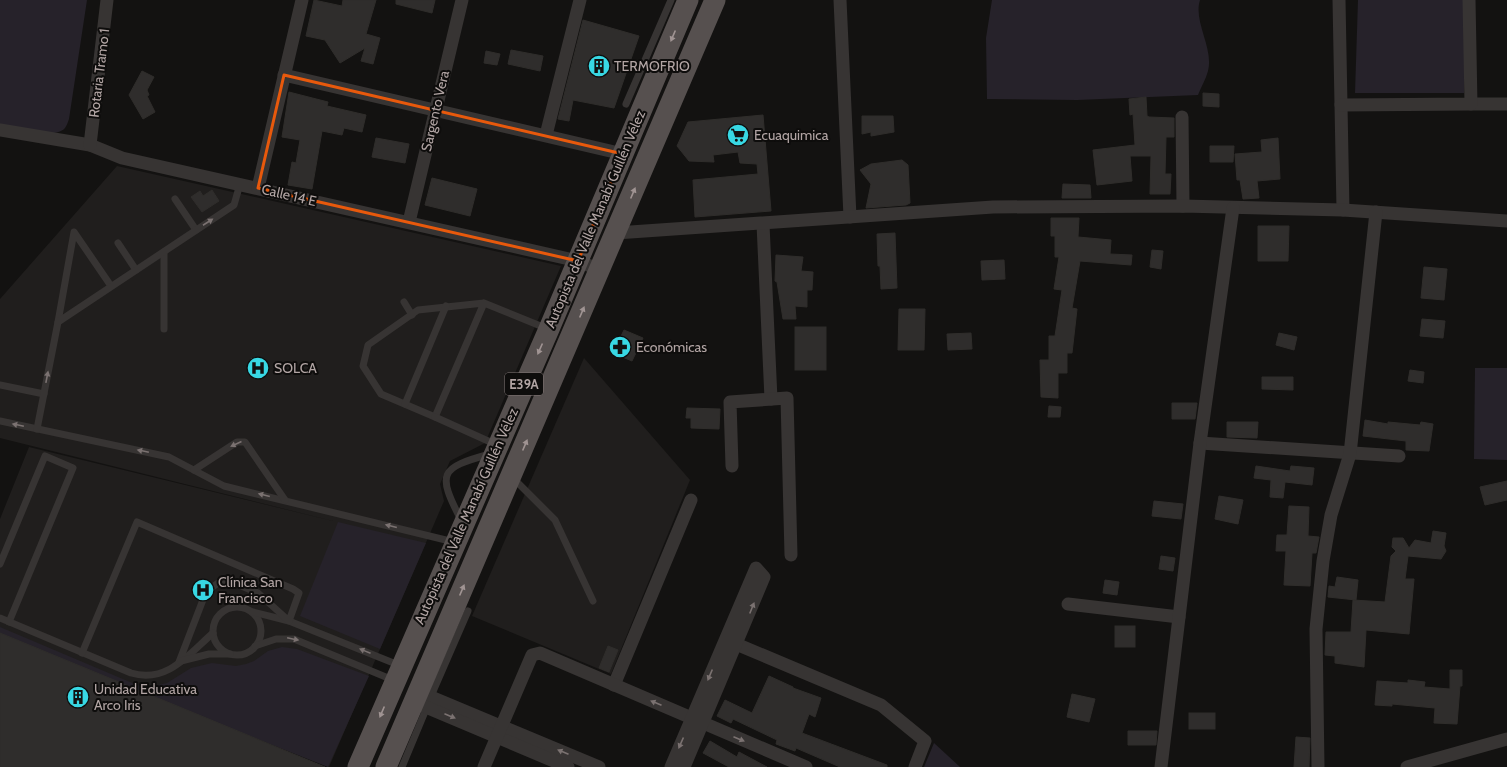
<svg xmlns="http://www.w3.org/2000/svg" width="1507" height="767" viewBox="0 0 1507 767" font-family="Cabin,sans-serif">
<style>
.built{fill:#201e1d}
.green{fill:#26222a}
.building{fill:#2f2d2c;stroke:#2f2d2b}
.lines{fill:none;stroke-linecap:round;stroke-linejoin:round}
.lane{stroke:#373433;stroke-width:7}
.street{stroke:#373433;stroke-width:13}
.primary{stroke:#56504f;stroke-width:21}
.oneway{fill:#a09493}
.oneway2{fill:#7b7271}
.marked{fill:none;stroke:#e8590c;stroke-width:3;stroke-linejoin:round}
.labels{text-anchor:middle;stroke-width:4;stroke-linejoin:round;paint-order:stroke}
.shield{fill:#0e0d0c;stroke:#817776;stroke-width:1}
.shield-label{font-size:13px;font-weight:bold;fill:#b2a5a4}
.poi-label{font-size:14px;fill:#b2a5a4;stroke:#0e0d0c;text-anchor:start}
.street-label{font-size:14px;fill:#b2a5a4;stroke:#0e0d0c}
</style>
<rect width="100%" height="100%" fill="#131211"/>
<g class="built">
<path d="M117 166 561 266 485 443 450 461 440 484 444 501 329 767 0 637V519L29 447 337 522 0 438V299Z"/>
<path d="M584 358 690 480 611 674 472 616Z"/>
</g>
<g class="green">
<path d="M0 0H87L69 119C68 122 67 125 65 128 55 140 14 129 0 126Z"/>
<path d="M992 0H1200C1193 22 1214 48 1208 71 1206 79 1201 87 1198 95L1077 100 987 99 986 38Z"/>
<path d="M1358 0H1466L1464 93H1355Z"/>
<path d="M1475 368H1507V460L1474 459Z"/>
<path d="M338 522 426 543 380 649 300 616Z"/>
<path d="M0 627 137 685 154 686 167 683 191 668 212 663 236 666 246 664 254 661 268 651 282 647 297 649 369 676 328 767 0 637Z"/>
<path d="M934 743 960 767H924Z"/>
</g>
<g class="building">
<path d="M314 0 342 6 343 0H376L366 34 380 38 373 64 361 61 365 48 340 63 325 40 306 36Z"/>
<path d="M396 0H435L432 13 396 4Z"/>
<path d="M583 20 639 36 614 108 573 100 569 121 558 119Z"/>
<path d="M511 50 543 56 540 71 508 64Z"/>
<path d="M486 51 500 54 497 65 484 63Z"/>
<path d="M142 71 154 77 147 90 149 95 147 96 155 112 143 119 129 95Z"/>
<path d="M289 92 328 102 327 106 366 115 362 132 344 128 342 135 322 131 312 189 288 185 292 162 296 163 300 140 282 137Z"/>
<path d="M1203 93 1219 94V107L1203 106Z"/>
<path d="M1146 97 1147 116 1149 117 1174 118V137H1166L1165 174H1171L1170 194H1150L1151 156H1130L1132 181 1097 185 1093 150 1135 145 1133 114 1130 115 1129 99Z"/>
<path d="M763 115 771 211 695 217 693 180 758 174 757 164 740 163 738 152 713 155 714 162 689 161 677 146 688 122Z"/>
<path d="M862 116H893L894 132 871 136V132L862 134Z"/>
<path d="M376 138 409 144 405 163 372 157Z"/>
<path d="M1278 138 1280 179 1257 181 1259 198 1243 199 1240 180H1237L1235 154 1262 152 1261 140Z"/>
<path d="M1210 146H1234L1233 162H1210Z"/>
<path d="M902 160 908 165 910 203 906 205 866 208 871 184 860 170 871 164Z"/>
<path d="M432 178 477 189 470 216 425 205Z"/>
<path d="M1063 184 1090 185 1091 198H1062Z"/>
<path d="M212 190 219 201 202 212 191 197 200 191 203 196Z"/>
<path d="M1051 218H1079L1078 237 1111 240 1110 254 1132 255 1131 265 1080 261 1072 308 1077 309 1072 353H1067V373H1058V398L1041 397 1040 360H1049V336H1055L1062 290 1054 289 1059 257H1055V236H1051Z"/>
<path d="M1258 226H1289L1288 261H1258Z"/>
<path d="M895 233 897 288 881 289 880 266H878L877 234Z"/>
<path d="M1152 250 1163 251 1161 269 1150 267Z"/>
<path d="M776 255 803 257 801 271 813 272 812 290H807V307L795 306 796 319H783L777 282 775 281Z"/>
<path d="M1004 260 1005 279 982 280 981 261Z"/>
<path d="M1424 267 1447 269 1444 300 1421 298Z"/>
<path d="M899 309H925L924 350H898Z"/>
<path d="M1422 319 1445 321 1443 338 1420 336Z"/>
<rect x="795" y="327" width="31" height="43"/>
<path d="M624 330 643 338 632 361 613 353Z"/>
<path d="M971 333 972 349 948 350 947 334Z"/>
<path d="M1279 333 1297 337 1294 350 1276 345Z"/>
<path d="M1410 370 1424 372 1423 383 1408 381Z"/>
<path d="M1262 377H1293V390L1262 389Z"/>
<path d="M1172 403H1197L1195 419H1172Z"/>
<path d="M1049 406 1061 407 1060 417H1048Z"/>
<path d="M687 408 720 409 719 429 691 428V418H686Z"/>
<path d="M1365 420 1388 424V422L1420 425 1421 422 1433 424 1429 451 1406 450V441L1363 436Z"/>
<path d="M1227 422H1258L1257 438 1227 437Z"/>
<path d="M1256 466 1290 471 1291 466 1314 468 1312 485 1285 482 1283 498 1270 497 1271 480 1254 478Z"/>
<path d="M1507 481V500L1485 505 1480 487Z"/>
<path d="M1219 496 1243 500 1238 524 1215 519Z"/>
<path d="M1154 501 1183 504 1181 519 1152 516Z"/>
<path d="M1289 506 1309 507 1308 536 1319 537 1316 553H1312L1310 586 1284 585 1286 551H1276L1277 535H1287Z"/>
<path d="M1433 531 1446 533 1444 546 1446 551 1441 559 1408 556 1405 579H1414L1409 634 1366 630 1364 667 1335 663V656L1325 655 1326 632H1351L1353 600 1385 602 1391 556 1396 551 1392 547 1393 538H1403L1409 548 1415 540 1431 543Z"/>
<path d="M1161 556 1175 558 1173 571 1159 569Z"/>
<path d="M1337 577 1358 580 1356 600 1328 597 1329 586 1335 587Z"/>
<path d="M1105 580 1119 582 1117 595 1103 593Z"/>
<rect x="1115" y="626" width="20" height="21"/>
<path d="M0 633 325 767H0Z"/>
<path d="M608 646 618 650 609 672 599 668Z"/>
<path d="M1450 670H1462V686H1460L1457 724 1434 723 1435 708 1392 704V706L1375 705 1377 681 1408 683V680L1425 682 1424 687 1450 689Z"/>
<path d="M769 676 793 687V688L821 698 815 717 809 714 802 733 887 765V767H840L796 748 795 751 776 744 777 740 733 719 731 723 717 716 725 700 752 713Z"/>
<path d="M1072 694 1095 699 1089 722 1067 717Z"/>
<rect x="1189" y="713" width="26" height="16"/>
<path d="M1128 731H1157L1156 745H1128Z"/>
<path d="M1296 737 1310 738 1309 767H1294Z"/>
<path d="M710 741 737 757 739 752 767 767H729L703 753Z"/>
</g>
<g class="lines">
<g class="lane">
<path d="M626 104 671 0"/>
<path d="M175 199 196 230"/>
<path d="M118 243 136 270"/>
<path d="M164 252V329"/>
<path d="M404 302 412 315"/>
<path d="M484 303 435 417 381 394 363 366 368 345 418 310 484 303 548 329"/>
<path d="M58 322 74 232 111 286"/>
<path d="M0 385 44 394"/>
<path d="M405 404 446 306"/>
<path d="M435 417 497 445"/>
<path d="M0 421 169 457 224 486 454 542"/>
<path d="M37 429 58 322 234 205 240 184"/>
<path d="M194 470 237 442H245L285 500"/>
<path d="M513 478 555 520 593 601"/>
<path d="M461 520C437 473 439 468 490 454"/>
<path d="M0 564 45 456 73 468 9 622"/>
<circle cx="237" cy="631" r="24"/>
<path d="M253 612 289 621 401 666"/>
<path d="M0 618 131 673C167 684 189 654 213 633"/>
<path d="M255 646 276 639H294L393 680"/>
<path d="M82 653 137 522 293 589 299 593 289 621 258 593 232 582 218 583 206 592 179 662"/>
<path d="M181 661 209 654H230"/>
<path d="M431 696 468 611"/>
<path d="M402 767 427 707"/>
</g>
<g class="street">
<path d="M840 0 850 217"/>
<path d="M1339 0 1343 210"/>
<path d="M284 75 623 154"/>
<path d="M1471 104H1507"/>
<path d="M1341 105 1471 104 1469 0"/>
<path d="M1182 117 1183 206"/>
<path d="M0 130 90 145 122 158 578 261 600 270"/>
<path d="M546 135 580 0"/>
<path d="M90 145 107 0"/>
<path d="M258 188 302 0"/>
<path d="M409 222 462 0"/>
<path d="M763 224 771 399"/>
<path d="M616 233 993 207 1183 206 1343 210 1507 221"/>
<path d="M1200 443 1399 456"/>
<path d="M732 466 730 402 787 398 791 555"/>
<path d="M1068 604 1179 617"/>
<path d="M729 641 881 705 925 741 915 767"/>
<path d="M614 685 691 500"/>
<path d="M419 692 599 767"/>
<path d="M414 702 568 767"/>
<path d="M484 767 532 655 540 653 806 767"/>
<path d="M671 767 756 568 764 577 684 767"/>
<path d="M1161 767 1200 443 1233 208"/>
<path d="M1318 767 1316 629 1323 561 1331 515 1350 454 1376 212"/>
<path d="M1407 767 1507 739"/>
</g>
<g class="primary">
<path d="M358 767 549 329 688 0"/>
<path d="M386 767 715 0"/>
</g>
</g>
<defs><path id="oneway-solid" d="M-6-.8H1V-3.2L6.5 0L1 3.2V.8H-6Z"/></defs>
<g class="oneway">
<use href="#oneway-solid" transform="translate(673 36) rotate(113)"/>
<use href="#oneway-solid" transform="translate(633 193) rotate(-67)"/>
<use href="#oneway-solid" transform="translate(582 312) rotate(-67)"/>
<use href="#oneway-solid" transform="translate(540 349) rotate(114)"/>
<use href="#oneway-solid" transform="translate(525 445) rotate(-67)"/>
<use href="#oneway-solid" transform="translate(462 590) rotate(-67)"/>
<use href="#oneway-solid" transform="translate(382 712) rotate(113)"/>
</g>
<g class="oneway2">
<use href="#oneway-solid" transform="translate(208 222) rotate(-33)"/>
<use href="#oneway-solid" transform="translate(47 377) rotate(-79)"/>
<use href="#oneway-solid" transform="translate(18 425) rotate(-168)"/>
<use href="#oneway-solid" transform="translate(236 444) rotate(156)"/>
<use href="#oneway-solid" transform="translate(143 451) rotate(-168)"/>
<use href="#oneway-solid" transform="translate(264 495) rotate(-166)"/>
<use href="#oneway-solid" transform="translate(391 526) rotate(-166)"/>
<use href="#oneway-solid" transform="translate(752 608) rotate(-68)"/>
<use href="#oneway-solid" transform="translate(293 639) rotate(12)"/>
<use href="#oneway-solid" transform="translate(365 651) rotate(-158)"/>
<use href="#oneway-solid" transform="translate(710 675) rotate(113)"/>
<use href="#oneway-solid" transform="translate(656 703) rotate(-157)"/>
<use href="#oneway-solid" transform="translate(450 716) rotate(23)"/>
<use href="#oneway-solid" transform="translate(739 739) rotate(23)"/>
<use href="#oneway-solid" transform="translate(681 743) rotate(114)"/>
<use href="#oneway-solid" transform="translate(563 752) rotate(-157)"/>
</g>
<path class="marked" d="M284 75 623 154 578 261 258 188Z"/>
<defs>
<g id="building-disc" transform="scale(1.15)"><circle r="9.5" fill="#38d8e4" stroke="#0e0d0c"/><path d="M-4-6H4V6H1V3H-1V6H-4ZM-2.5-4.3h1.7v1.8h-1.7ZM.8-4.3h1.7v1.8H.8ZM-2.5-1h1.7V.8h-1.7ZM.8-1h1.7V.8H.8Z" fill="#111"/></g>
<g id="supermarket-disc" transform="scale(1.15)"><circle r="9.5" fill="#38d8e4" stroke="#0e0d0c"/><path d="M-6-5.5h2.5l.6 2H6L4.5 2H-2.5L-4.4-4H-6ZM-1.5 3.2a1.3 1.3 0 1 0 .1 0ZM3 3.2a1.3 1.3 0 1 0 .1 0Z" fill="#111"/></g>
<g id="pharmacy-disc" transform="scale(1.15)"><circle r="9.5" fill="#38d8e4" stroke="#0e0d0c"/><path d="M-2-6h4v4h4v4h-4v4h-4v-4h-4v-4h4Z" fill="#111"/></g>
<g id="hospital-disc" transform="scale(1.15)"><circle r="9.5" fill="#38d8e4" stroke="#0e0d0c"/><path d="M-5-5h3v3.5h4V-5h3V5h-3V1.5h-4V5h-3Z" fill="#111"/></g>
</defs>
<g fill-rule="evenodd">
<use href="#building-disc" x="599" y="66"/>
<use href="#supermarket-disc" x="738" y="135"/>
<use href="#pharmacy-disc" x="620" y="347"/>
<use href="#hospital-disc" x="258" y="368"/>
<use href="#hospital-disc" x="203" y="590"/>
<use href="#building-disc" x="78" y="697"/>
</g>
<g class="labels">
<rect class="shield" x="505" y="373" width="38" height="22" rx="3"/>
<g class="shield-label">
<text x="524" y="389">E39A</text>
</g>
<g class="poi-label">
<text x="614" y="71">TERMOFRIO</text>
<text x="754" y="140">Ecuaquimica</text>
<text x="636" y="352">Económicas</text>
<text x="274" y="373">SOLCA</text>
<text x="218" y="587">Clínica San<tspan x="218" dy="16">Francisco</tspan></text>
<text x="94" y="694">Unidad Educativa<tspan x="94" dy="16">Arco Iris</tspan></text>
</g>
<g class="street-label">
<text transform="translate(99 73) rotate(-83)" y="5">Rotaria Tramo 1</text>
<text transform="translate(435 111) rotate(-77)" y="5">Sargento Vera</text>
<text transform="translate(289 195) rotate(13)" y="5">Calle 14 E</text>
<text transform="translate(595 219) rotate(-67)" y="5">Autopista del Valle Manabí Guillén Vélez</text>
<text transform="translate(466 516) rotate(-66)" y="5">Autopista del Valle Manabí Guillén Vélez</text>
</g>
</g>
</svg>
